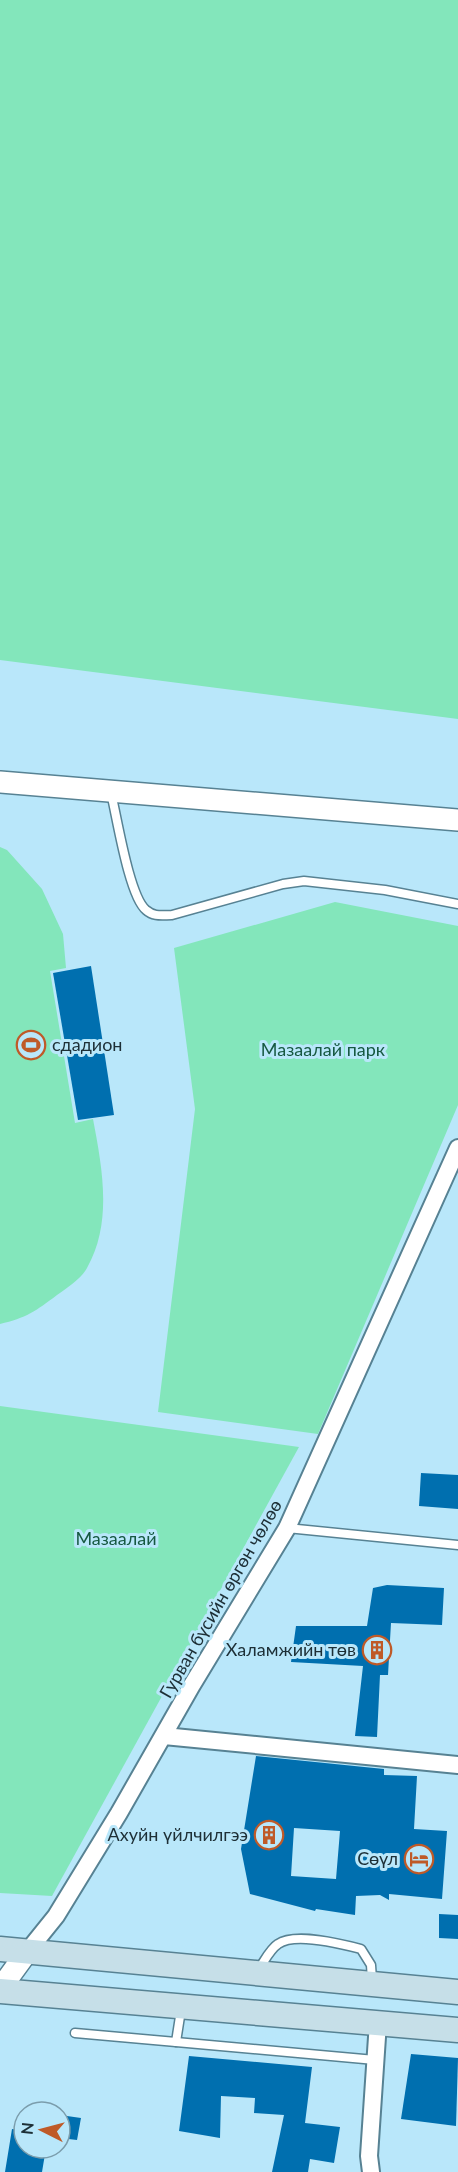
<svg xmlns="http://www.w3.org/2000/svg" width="458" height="2172" viewBox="0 0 458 2172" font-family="Lato,sans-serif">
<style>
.green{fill:#83e6bb}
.building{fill:#006faf;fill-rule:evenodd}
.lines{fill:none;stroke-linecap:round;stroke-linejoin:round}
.service-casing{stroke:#578293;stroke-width:11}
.minor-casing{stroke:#578293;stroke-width:20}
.tertiary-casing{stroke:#578293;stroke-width:24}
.secondary-casing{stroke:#578293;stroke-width:27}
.service{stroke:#fff;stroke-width:8}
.minor{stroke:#fff;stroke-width:16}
.tertiary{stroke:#fff;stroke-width:21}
.secondary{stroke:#c6dfe8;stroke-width:24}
.labels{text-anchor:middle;stroke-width:6;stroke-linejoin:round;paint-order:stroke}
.poi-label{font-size:18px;fill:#1d2f36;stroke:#b9e7fa;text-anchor:end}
.park-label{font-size:18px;fill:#165941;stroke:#b9e7fa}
.street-label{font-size:18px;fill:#1d2f36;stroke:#b9e7fa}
</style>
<rect width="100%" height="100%" fill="#b9e7fa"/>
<g class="green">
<path d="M0 0H458V719L0 660Z"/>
<path d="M0 847 7 850 42 889 63 934 66 968 50 971 75 1123 93 1119C102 1167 113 1222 87 1268 81 1279 67 1288 57 1295 36 1311 26 1318 0 1324Z"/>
<path d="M335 902 458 926V1105L318 1434 158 1412 195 1109 174 948Z"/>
<path d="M0 1406 299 1447 52 1896 0 1893Z"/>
</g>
<g class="building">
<path d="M91 966 114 1115 78 1120 53 973Z"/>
<path d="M421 1473 458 1475V1509L419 1506Z"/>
<path d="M387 1585 444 1588 442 1625 391 1623 388 1675H380L377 1737 355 1736 363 1666 291 1662 296 1626H367L373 1588Z"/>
<path d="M256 1756 384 1769V1775L417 1776 414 1829 447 1831 442 1899 389 1894V1900L380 1895 356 1896 355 1915 316 1909 315 1911 250 1894 241 1849ZM294 1828 340 1831 336 1879 291 1876Z"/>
<path d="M439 1914 458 1915V1939L439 1938Z"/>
<path d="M411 2054 458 2058 456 2126 401 2119Z"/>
<path d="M189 2056 312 2067 305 2123 340 2127 334 2163 310 2159 308 2172H272L284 2115 254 2113 255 2098 221 2096 220 2138 179 2131Z"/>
<path d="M60 2115 81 2118 77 2140 60 2138Z"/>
<path d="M12 2129 24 2131V2148H46L42 2172H5Z"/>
</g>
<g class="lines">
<g class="service-casing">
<g id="service">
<path d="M111 793C117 817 129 896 146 910 154 917 162 915 172 915L283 884 304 881 385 890 458 904"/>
<path d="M287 1528 458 1545"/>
<path d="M258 1970C264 1962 270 1949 278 1944 295 1932 342 1944 361 1949L371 1965 372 1980"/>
<path d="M75 2033 176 2042 181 2010"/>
<path d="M176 2042 375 2060"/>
</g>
</g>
<g class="minor-casing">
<g id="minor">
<path d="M164 1736 458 1765"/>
<path d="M27 1952 56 1916 119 1813 192 1685 287 1528 458 1148"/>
<path d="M371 2172 369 2156 378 2022"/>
</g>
</g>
<g class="tertiary-casing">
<g id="tertiary">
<path d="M0 782 458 820"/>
<path d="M0 1989 27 1952"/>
</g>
</g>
<g class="secondary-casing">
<g id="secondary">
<path d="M0 1949 458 1992"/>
<path d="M0 1991 458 2030"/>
</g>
</g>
<use href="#service" class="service"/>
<use href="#minor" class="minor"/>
<use href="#tertiary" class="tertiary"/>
<use href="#secondary" class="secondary"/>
</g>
<defs>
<g id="stadium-ring" transform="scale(1.5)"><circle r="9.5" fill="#b9e7fa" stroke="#bf5a28" stroke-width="1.5"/><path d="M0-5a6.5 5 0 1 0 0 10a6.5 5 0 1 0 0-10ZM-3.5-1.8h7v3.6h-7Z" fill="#bf5a28"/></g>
<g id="building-ring" transform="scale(1.5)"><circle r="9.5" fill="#b9e7fa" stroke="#bf5a28" stroke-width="1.5"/><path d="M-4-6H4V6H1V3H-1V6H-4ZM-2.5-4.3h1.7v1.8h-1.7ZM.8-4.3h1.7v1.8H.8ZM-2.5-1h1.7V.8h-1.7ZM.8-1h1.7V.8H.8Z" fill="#bf5a28"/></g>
<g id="hotel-ring" transform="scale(1.5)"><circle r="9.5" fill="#b9e7fa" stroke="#bf5a28" stroke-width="1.5"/><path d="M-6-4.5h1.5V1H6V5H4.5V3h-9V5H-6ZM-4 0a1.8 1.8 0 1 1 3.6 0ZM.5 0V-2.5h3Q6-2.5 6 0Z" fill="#bf5a28"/></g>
</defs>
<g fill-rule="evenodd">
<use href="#stadium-ring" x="31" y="1045"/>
<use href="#building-ring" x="377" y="1650"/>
<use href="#building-ring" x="269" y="1835"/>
<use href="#hotel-ring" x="419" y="1859"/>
</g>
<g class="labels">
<g class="poi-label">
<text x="52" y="1051" text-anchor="start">сдадион</text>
<text x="356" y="1656">Халамжийн төв</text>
<text x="248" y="1841">Ахуйн үйлчилгээ</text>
<text x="398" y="1865">Сөүл</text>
</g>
<g class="park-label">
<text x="323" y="1056">Мазаалай парк</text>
<text x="116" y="1545">Мазаалай</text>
</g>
<g class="street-label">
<text transform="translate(221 1599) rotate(-60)" y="6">Гурван бүсийн өргөн чөлөө</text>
</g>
</g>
<g transform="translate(42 2130) rotate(276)"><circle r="28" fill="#b9e7fa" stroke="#7b9dac" stroke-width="1.5"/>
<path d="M0-4.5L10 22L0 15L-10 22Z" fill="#bf5a28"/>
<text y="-9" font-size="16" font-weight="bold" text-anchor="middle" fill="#1d2f36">N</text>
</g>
</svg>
